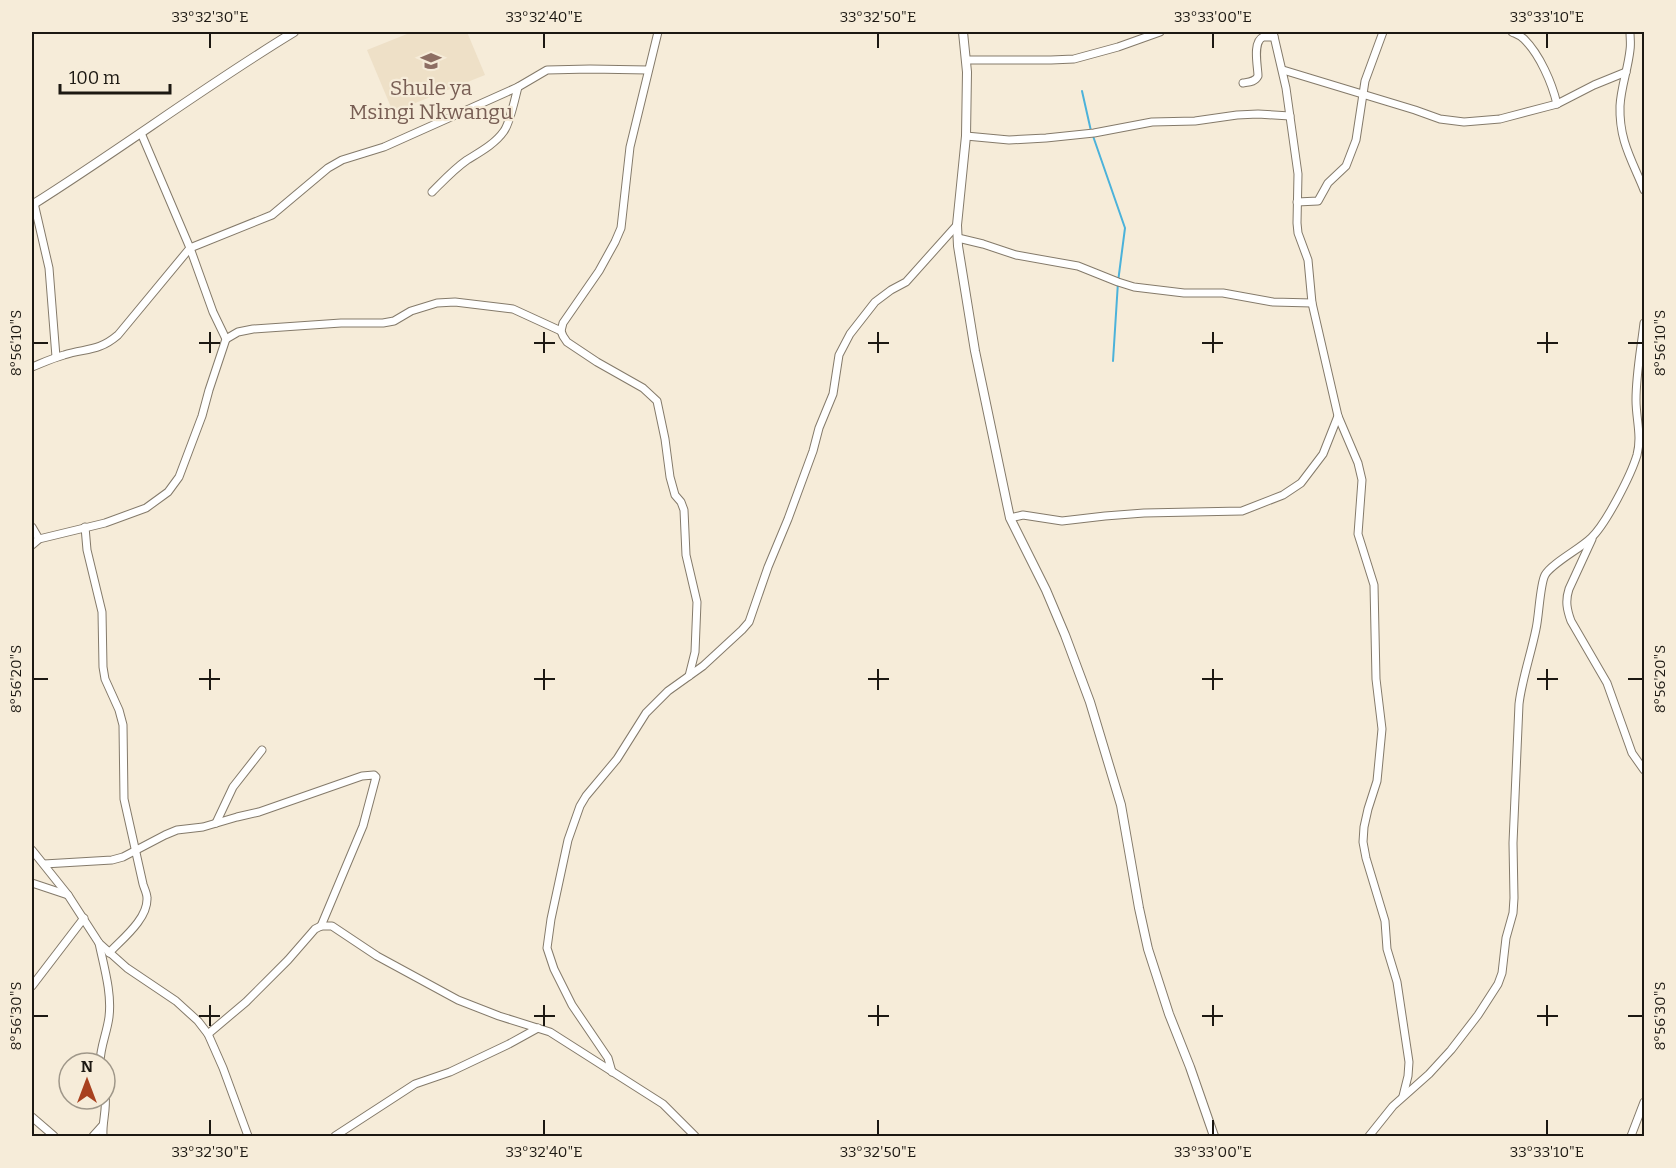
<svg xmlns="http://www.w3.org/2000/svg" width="1676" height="1168" viewBox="0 0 1676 1168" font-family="Bitter,serif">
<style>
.built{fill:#eee0c7}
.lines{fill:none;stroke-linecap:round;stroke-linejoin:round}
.stream{stroke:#4bb2da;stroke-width:2}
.minor-casing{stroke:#847a6a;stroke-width:9}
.tertiary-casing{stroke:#847a6a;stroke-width:10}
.minor{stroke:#fff;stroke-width:7}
.tertiary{stroke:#fff;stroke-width:8}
.ticks{fill:none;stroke:#1c1812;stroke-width:2}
.labels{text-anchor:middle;stroke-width:4.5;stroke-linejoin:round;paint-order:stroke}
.education-label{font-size:21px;fill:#785e54;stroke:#f6ecd9}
.neatline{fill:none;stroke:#1c1812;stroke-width:2}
.ticks-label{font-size:15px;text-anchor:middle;fill:#1c1812}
</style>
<rect width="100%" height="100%" fill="#f6ecd9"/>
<path class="built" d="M412 32H467L485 75 393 112 367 50Z"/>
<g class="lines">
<g class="stream">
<path d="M1082 91 1091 131"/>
<path d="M1093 136 1125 228 1118 282 1113 361"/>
</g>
<g class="minor-casing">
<g id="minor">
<path d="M658 32 630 147 621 228 615 242 599 271 563 323 561 331 563 336 567 342 597 362 643 388 657 401 665 439 670 477 675 495 681 502 684 510 686 555 697 602 695 652 689 676"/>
<path d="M1273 32 1286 88 1298 174 1297 223 1298 233 1308 260 1312 303 1338 416 1358 463 1362 480 1358 534 1374 585 1376 679 1382 729 1377 781 1368 809 1364 827 1363 842 1366 858 1385 921 1387 949 1397 982 1409 1062 1408 1076 1403 1096"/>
<path d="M1512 32C1516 34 1520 35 1524 39 1540 55 1552 83 1557 104"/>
<path d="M1630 32C1630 38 1631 44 1630 50 1628 69 1621 87 1620 106 1619 141 1632 160 1644 190"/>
<path d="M966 60H1051L1074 59 1118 47 1160 32"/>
<path d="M1283 70 1415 110 1440 119 1464 122 1500 119 1557 104 1594 85 1626 72"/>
<path d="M1243 83C1249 82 1255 82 1258 76 1258 67 1252 42 1263 37 1265 37 1272 37 1274 37"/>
<path d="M966 136 1009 140 1046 138 1094 133 1152 122 1195 121 1237 115 1258 114 1290 116"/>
<path d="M432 192C443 181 454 169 467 160 480 152 495 144 504 131 510 123 515 98 518 87L547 70 590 69 648 70"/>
<path d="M1297 202 1318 201 1328 183 1346 166 1356 140 1365 81 1383 32"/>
<path d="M34 203 49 268 56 357"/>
<path d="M958 238 983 244 1016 255 1078 266 1118 282 1134 287 1184 293H1223L1273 302 1312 303"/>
<path d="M226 339 238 332 253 329 341 323H383L394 321 411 311 437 303 455 302 513 309 561 331"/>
<path d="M32 367C42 363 53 358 64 355 86 348 98 352 118 335L190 248 272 215 328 168 342 160 384 147 518 87"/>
<path d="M1010 518 1023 515 1062 521 1105 516 1144 513 1242 511 1283 495 1301 483 1323 454 1338 416"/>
<path d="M32 527 39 539"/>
<path d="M85 527 87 550 102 612 103 667 105 679 119 710 123 725 124 799 143 884C144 888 147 893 147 898 148 919 122 939 109 953"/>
<path d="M1592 539 1569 589C1565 601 1567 610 1571 621L1607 683 1632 753 1644 770"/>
<path d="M32 545 39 539 105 523 146 508 168 492 179 477 202 416 209 390 226 339 213 312 190 248 141 133"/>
<path d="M216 823 233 787 262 750"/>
<path d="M32 850 68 895 99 943 127 968 176 1001 198 1021 208 1034 223 1068 248 1136"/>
<path d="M44 864 112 860 123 857 165 835 177 830 203 827 237 817 259 812 362 776 374 775 376 777 363 826 321 926"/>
<path d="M32 883 68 895"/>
<path d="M99 943C104 967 112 993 109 1017 107 1033 100 1047 100 1063"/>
<path d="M32 986 84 918"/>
<path d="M208 1034 246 1002 288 960 315 929 321 926H332L377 956 458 1000 499 1016 550 1032 663 1104 695 1136"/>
<path d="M612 1072 608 1058 572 1005 554 969 547 948 551 919 568 840 580 806 586 796 617 759 646 713 668 691 703 666 742 630 749 622 768 567 788 519 813 451 819 428 833 394 839 355 850 334 875 302 891 290 906 282 957 225"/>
<path d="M32 1117 54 1136"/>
<path d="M93 1136 102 1126"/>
<path d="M103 1136C102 1121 107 1111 105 1094"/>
<path d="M335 1136 415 1084 450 1072 509 1044 538 1028"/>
<path d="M1369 1136 1393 1106 1429 1074 1451 1050 1478 1015 1498 984 1502 973 1506 938 1513 913 1514 898 1513 843 1519 704C1522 679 1531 654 1536 629 1539 616 1540 584 1545 575 1552 563 1580 549 1591 538 1606 524 1631 475 1637 455 1642 436 1636 419 1636 400 1636 374 1641 349 1644 323"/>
<path d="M1631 1136 1644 1102"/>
</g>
</g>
<g class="tertiary-casing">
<g id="tertiary">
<path d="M963 32 967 72 966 136 957 225 958 246 975 351 1010 518 1046 590 1065 635 1090 702 1121 805 1139 908 1148 949 1169 1014 1190 1067 1214 1136"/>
<path d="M32 205C121 149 205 86 294 32"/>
</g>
</g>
<use href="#minor" class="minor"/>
<use href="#tertiary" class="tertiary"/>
</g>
<path class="ticks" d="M210 33V48M544 33V48M878 33V48M1213 33V48M1547 33V48M210 332V353M544 332V353M878 332V353M1213 332V353M1547 332V353M33 343H48M199 343H220M534 343H555M868 343H889M1202 343H1223M1537 343H1558M1628 343H1643M210 669V690M544 669V690M878 669V690M1213 669V690M1547 669V690M33 679H48M199 679H220M534 679H555M868 679H889M1202 679H1223M1537 679H1558M1628 679H1643M210 1005V1026M544 1005V1026M878 1005V1026M1213 1005V1026M1547 1005V1026M33 1016H48M199 1016H220M534 1016H555M868 1016H889M1202 1016H1223M1537 1016H1558M1628 1016H1643M210 1120V1135M544 1120V1135M878 1120V1135M1213 1120V1135M1547 1120V1135"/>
<defs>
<g id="school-bare" transform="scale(1.62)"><path d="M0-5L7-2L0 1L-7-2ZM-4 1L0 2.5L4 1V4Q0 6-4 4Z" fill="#8d6e63" stroke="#f6ecd9" stroke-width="2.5" paint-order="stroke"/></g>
</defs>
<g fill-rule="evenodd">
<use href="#school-bare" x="431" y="61"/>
</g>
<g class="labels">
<g class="education-label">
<text x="431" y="95">Shule ya<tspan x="431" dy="24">Msingi Nkwangu</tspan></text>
</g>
</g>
<rect width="1676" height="1168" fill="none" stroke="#f6ecd9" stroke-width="66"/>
<g transform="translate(87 1081)"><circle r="28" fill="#f6ecd9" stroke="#9f9789" stroke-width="1.5"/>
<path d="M0-4.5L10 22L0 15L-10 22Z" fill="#a8411f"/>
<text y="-9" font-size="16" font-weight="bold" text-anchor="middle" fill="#1c1812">N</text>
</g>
<path d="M60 84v9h110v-9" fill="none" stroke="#1c1812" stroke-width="3"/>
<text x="69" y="84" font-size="18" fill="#1c1812" stroke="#f6ecd9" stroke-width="4.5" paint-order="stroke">100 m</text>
<rect x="33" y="33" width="1610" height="1102" class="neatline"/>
<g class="ticks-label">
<text x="210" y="22">33°32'30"E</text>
<text x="544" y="22">33°32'40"E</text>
<text x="878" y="22">33°32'50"E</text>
<text x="1213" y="22">33°33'00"E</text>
<text x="1547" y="22">33°33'10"E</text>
<text transform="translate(16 343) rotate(-90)" y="5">8°56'10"S</text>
<text transform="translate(1660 343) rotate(-90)" y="5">8°56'10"S</text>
<text transform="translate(16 679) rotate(-90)" y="5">8°56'20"S</text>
<text transform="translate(1660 679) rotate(-90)" y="5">8°56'20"S</text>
<text transform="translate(16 1016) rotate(-90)" y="5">8°56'30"S</text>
<text transform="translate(1660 1016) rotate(-90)" y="5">8°56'30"S</text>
<text x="210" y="1157">33°32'30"E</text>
<text x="544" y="1157">33°32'40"E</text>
<text x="878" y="1157">33°32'50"E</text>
<text x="1213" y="1157">33°33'00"E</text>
<text x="1547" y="1157">33°33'10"E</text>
</g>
</svg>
